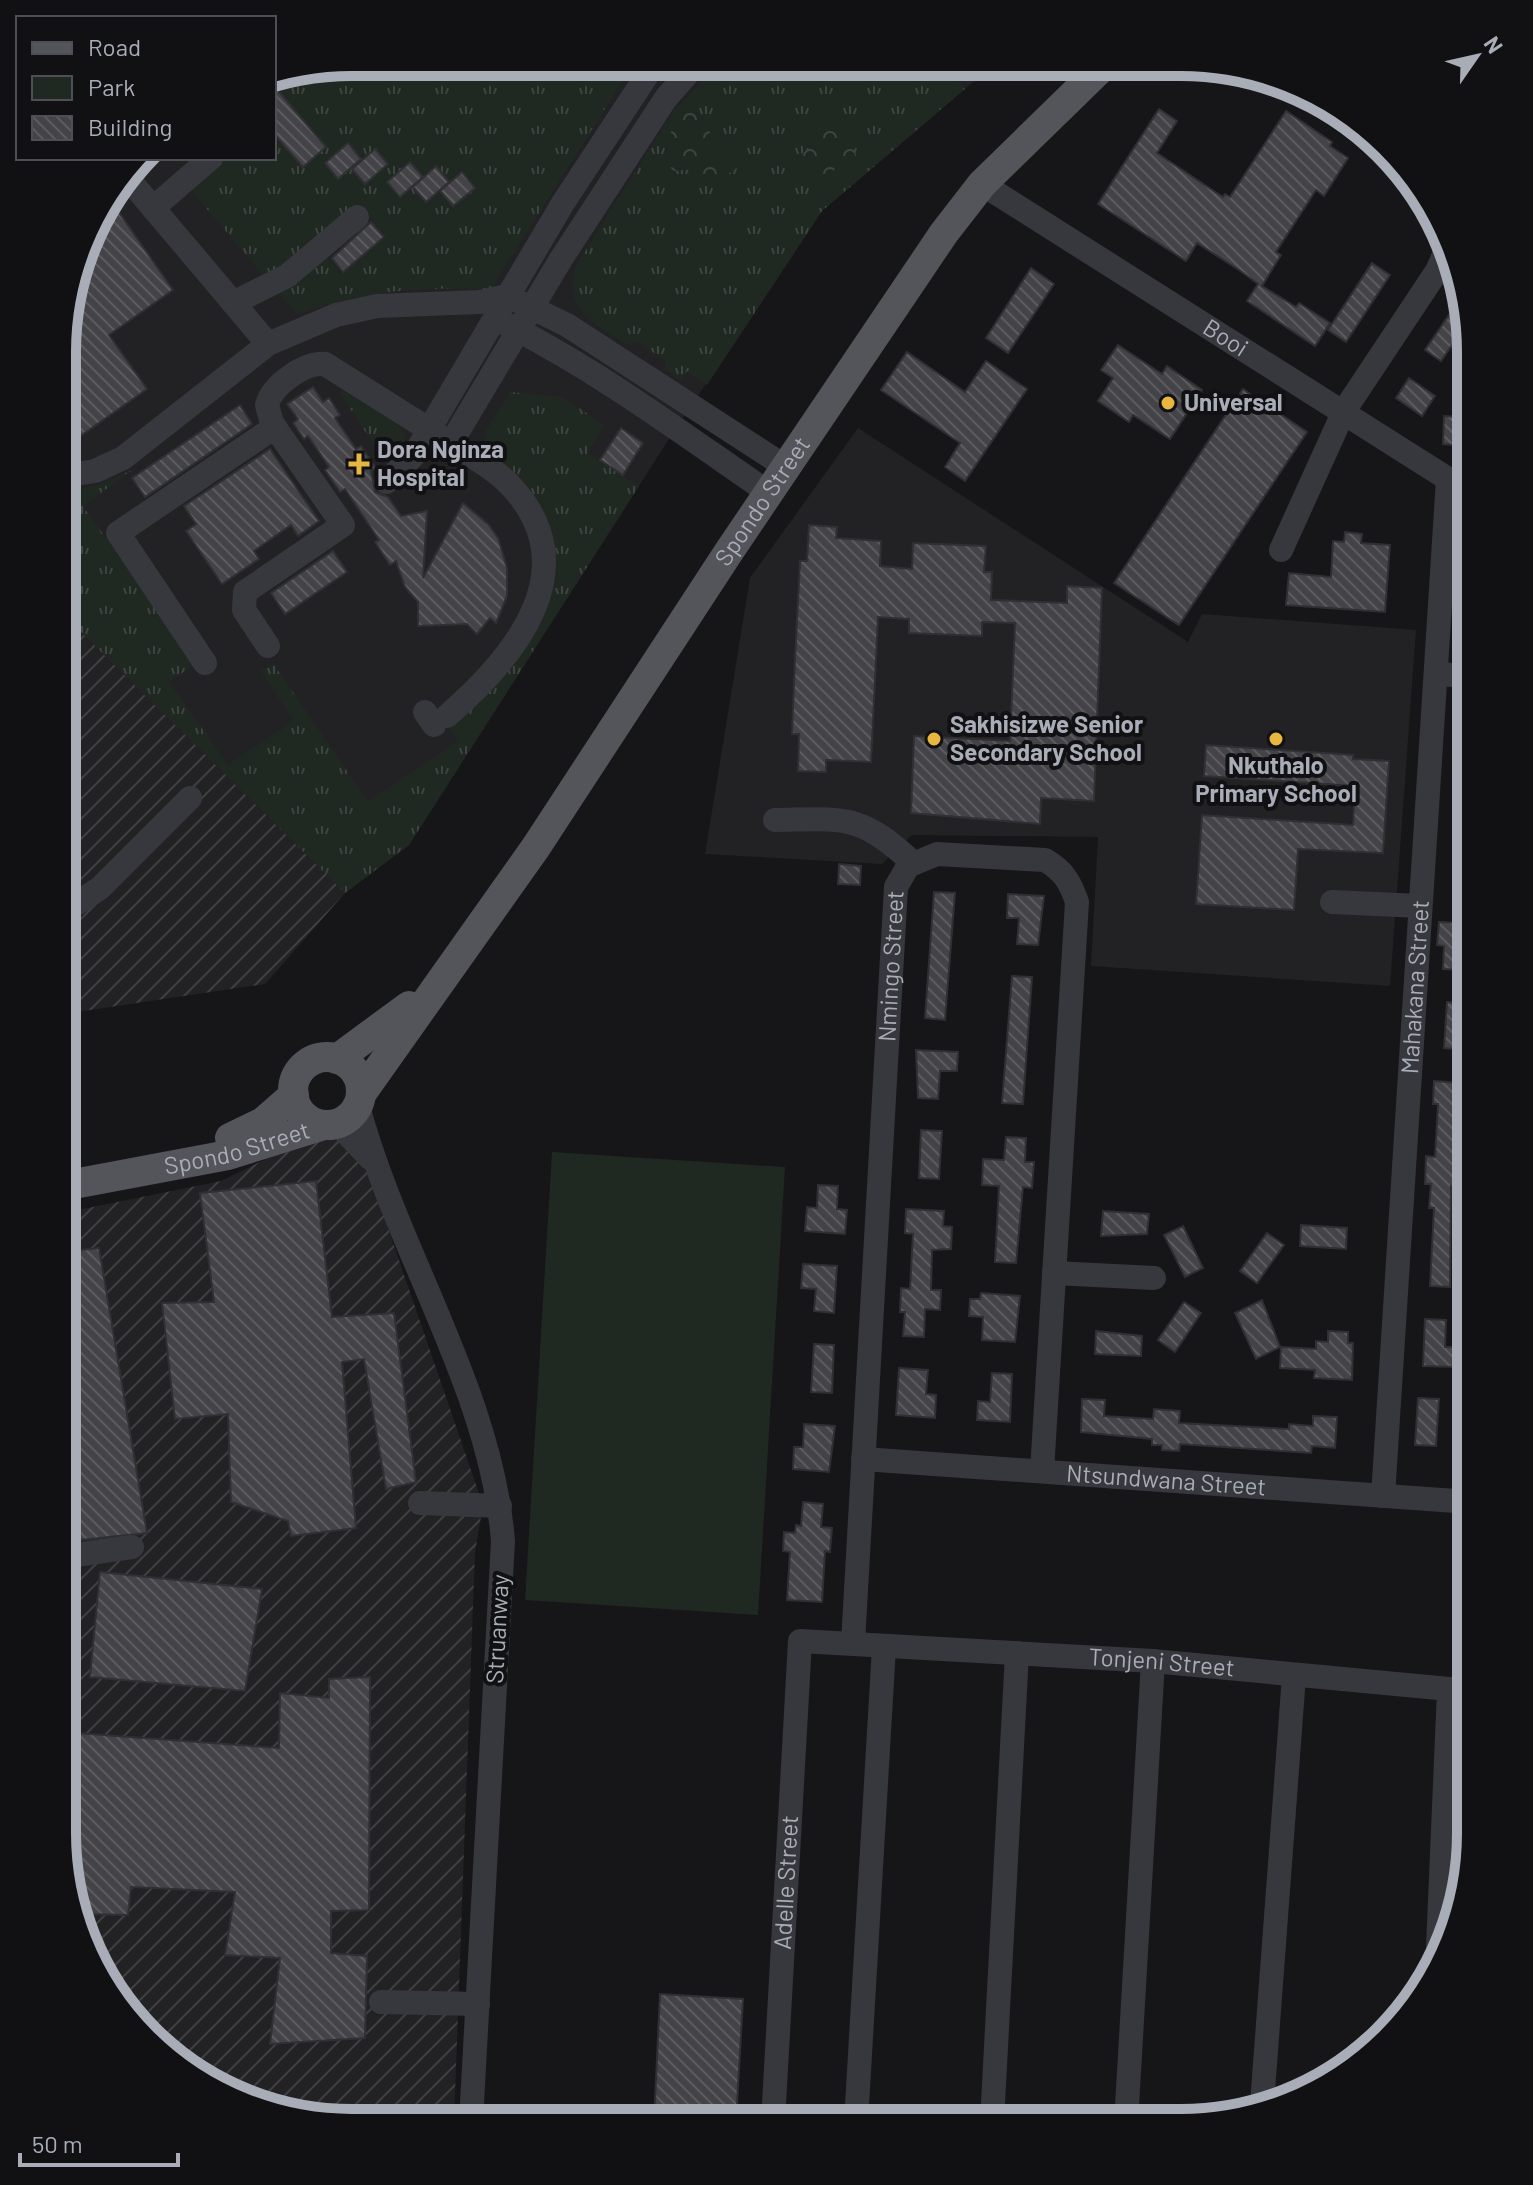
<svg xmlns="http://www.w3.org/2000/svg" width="1533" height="2185" viewBox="0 0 1533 2185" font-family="Barlow,sans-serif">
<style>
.built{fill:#222225}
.industrial{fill:url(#industrial-furrows)}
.grass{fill:url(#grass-tufts);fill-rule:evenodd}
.forest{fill:url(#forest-crowns)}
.park{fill:#202822}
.building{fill:url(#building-back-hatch);stroke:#303034;stroke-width:2}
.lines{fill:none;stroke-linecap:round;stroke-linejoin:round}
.minor{stroke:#37383d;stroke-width:24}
.major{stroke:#54555b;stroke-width:30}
.poi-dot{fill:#e7b73f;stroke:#111113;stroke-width:3}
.labels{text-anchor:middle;stroke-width:8;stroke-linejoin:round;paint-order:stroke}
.street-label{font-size:24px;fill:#a9adb7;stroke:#111113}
.poi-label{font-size:24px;font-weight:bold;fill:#a9adb7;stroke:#111113;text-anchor:start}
.rim{fill:none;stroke:#a9adb7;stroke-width:10}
</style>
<defs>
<pattern id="industrial-furrows" width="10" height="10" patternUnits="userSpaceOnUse" patternTransform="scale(2)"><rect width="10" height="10" fill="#222225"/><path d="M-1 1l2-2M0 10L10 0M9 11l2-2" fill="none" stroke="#3f3f42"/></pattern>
<pattern id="grass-tufts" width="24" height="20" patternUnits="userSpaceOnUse" patternTransform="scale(2)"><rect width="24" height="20" fill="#202822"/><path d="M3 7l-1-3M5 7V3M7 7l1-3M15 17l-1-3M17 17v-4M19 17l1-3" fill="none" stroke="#3e4440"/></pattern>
<pattern id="forest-crowns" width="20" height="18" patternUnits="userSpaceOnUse" patternTransform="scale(2)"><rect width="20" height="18" fill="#202822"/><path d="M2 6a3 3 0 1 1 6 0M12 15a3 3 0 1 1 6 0" fill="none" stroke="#3e4440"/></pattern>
<pattern id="building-back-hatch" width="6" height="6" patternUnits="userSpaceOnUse" patternTransform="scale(2)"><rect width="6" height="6" fill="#434348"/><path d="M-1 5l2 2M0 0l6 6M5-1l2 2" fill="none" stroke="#5b5b60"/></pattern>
</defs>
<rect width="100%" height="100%" fill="#161618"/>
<g class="built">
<path d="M352 62 994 64 822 211 667 442 409 845 345 893 64 615 65 314 101 208 141 158H274V75Z"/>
<path d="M858 428 1188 642 1202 614 1416 630 1390 986 1091 966 1098 837 912 835 882 864 705 854 750 578Z"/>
</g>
<g class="industrial">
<path d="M64 615 345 893 265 984 63 1014Z"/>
<path d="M333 1126 365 1161 483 1505 475 1552 454 2121H315L191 2074 92 1961 62 1833 63 1213 221 1181Z"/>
</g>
<g class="grass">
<path d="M352 62 634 63 492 287 484 290C418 285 359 293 297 314L278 292 326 256 342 274 386 237 358 204 283 267 265 277 188 187 221 158H274V75Z"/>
<path d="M719 63 943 64 965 89 822 211 707 385 687 371 681 380 665 369 666 361 638 342 626 344C596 325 561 308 576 266L673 112ZM689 109 697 112 700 122 709 129 714 154 728 156 665 152 680 113Z"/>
<path d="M342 390 400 424 405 438 399 450 385 461 339 392Z"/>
<path d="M511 392 563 397 604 425 587 453 639 486 409 845 345 893 64 615V492L98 485 132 470 83 506 195 664 169 682 228 765 294 721 261 671 273 663 368 802 458 742 449 727C494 681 545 641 553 574L486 454 489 449 484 442 486 431Z"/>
</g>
<g class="forest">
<path d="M694 109 700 122 709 128 714 154 737 160 738 167 712 186 695 169 673 171C658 151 676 134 673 112Z"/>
<path d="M822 123C844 129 851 133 856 156L839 161 830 178 807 182 796 157 810 148Z"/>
</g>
<path class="park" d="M552 1152 785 1167 758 1615 525 1600Z"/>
<g class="building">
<path d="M274 86 326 147 303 167 274 134Z"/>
<path d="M1159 109 1177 121 1157 153 1223 197 1225 194 1230 197 1286 111 1332 142 1330 146 1348 158 1324 196 1316 190 1276 252 1281 255 1262 286 1296 307 1299 303 1330 323 1315 346 1247 301 1258 284 1239 270 1197 243 1186 261 1098 204Z"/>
<path d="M348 143 361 159 338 179 325 163Z"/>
<path d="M375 149 388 164 365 184 352 169Z"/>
<path d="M410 162 423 177 400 197 387 182Z"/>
<path d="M436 166 449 182 426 202 413 187Z"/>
<path d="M462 172 475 188 453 206 440 191Z"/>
<path d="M109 198 173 290 109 335 147 389 79 437 64 417 65 314 101 208Z"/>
<path d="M371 222 384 237 343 272 332 258Z"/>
<path d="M1372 263 1390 275 1346 342 1328 330Z"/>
<path d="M1031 268 1054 284 1008 353 986 338Z"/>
<path d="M1451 312 1464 321 1465 326 1441 361 1425 350Z"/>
<path d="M1118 345 1162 374 1167 366 1202 390 1170 439 1133 415 1129 422 1098 401 1113 378 1101 370Z"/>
<path d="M907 352 965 392 986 361 1027 389 965 481 945 467 960 443 881 390Z"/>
<path d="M1409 378 1435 396 1422 416 1396 398Z"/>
<path d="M313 387 323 402 329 398 340 415 335 418 356 449 361 446 376 468 371 471 375 492 388 497 401 516 427 511 423 578 463 503 488 524 498 538 507 568V596L496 623 490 618 477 634 467 624 418 626V602L405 587 396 561 390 565 375 542 379 540 345 489 340 492 325 470 329 467 308 436 304 439 293 423 298 419 287 404Z"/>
<path d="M1243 389 1307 432 1179 625 1114 583Z"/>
<path d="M240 405 252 424 145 497 132 478Z"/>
<path d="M1444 416 1471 418V439L1466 438V446L1443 444Z"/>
<path d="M621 428 643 443 623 475 600 460Z"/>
<path d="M270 449 319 521 298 536 291 525 254 551 259 559 222 584 186 531 196 524 184 506Z"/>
<path d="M809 525 837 527 836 538 881 541 880 566 912 569 913 543 986 546 984 572H992L991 600 1067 603V586L1102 588 1094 801 1041 798 1040 824 911 813 914 736 1010 741 1015 623 982 622V636L909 633V619L878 617 871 762 826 760V772L798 771 799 734H792L795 659 800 561H807Z"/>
<path d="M1345 532 1362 534 1361 543 1390 545 1385 612 1286 605 1289 573 1331 577 1333 541 1344 542Z"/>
<path d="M333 551 347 572 285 614 271 593Z"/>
<path d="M1206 745 1353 755V759L1389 761 1383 853 1298 849 1294 910 1196 904 1202 815 1353 825 1355 786 1204 776Z"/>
<path d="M1453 843 1471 844V893L1453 892Z"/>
<path d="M839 864 861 866 860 885 838 884Z"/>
<path d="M934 892 955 893 945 1020 925 1018Z"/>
<path d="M1008 894 1044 896 1038 945 1017 944 1019 918H1007Z"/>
<path d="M1439 922 1466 923 1463 970 1443 969 1444 946 1437 945Z"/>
<path d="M1012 976 1032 977 1023 1104 1002 1103Z"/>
<path d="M1447 1002 1467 1003 1465 1050 1444 1048Z"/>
<path d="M916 1050 958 1052 957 1071H940L938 1099 918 1098Z"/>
<path d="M1434 1081 1460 1083 1456 1158H1464V1182L1456 1181 1455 1186H1451L1450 1287 1430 1286 1434 1208H1429L1431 1184H1425L1426 1156 1435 1157 1438 1104H1433Z"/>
<path d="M921 1130 942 1131 939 1179 919 1178Z"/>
<path d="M1006 1137 1026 1138 1025 1162H1034L1032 1188 1023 1187 1016 1263 995 1262 999 1186 982 1185 983 1159 1004 1160Z"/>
<path d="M316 1181 332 1317 394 1313 416 1482 386 1489 364 1359 342 1362 356 1528 291 1536 288 1521 231 1502 228 1414 175 1419 162 1303 214 1302 200 1193Z"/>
<path d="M818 1185 838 1186 837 1209 847 1210 845 1234 805 1231 807 1207 817 1208Z"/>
<path d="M906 1209 944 1211 943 1226 952 1227 951 1249 932 1250 931 1290H941L940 1310 925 1309 924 1337 903 1336 905 1312H900L901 1288 910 1289 913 1234 905 1233Z"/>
<path d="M1103 1211 1149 1214 1147 1234 1101 1236Z"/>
<path d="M1301 1225 1347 1228 1346 1249 1300 1246Z"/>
<path d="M1183 1226 1203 1268 1185 1277 1164 1235Z"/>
<path d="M1267 1233 1284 1245 1257 1283 1240 1271Z"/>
<path d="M99 1248 147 1533 62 1542 63 1252Z"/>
<path d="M803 1264 837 1266 834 1313 814 1311 816 1289 801 1288Z"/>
<path d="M981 1293 1020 1296 1015 1342 982 1340 983 1317 969 1316 970 1299H980Z"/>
<path d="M1262 1300 1280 1347 1256 1359 1235 1313Z"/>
<path d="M1184 1302 1201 1313 1175 1352 1158 1340Z"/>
<path d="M1425 1319 1446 1320 1445 1347H1459L1458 1367 1423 1366Z"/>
<path d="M1096 1331 1142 1336 1141 1356 1095 1354Z"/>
<path d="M1328 1331 1348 1332V1343H1353L1352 1380 1314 1378 1315 1370 1280 1368 1281 1347 1316 1349V1341L1328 1342Z"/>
<path d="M814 1344 834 1345 832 1393 811 1392Z"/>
<path d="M899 1368 928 1370 926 1394 936 1395 935 1418 896 1415Z"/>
<path d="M992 1373 1012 1374 1010 1422 977 1420 978 1401 990 1402Z"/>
<path d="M1418 1398 1439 1399 1436 1446 1415 1445Z"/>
<path d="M1082 1399 1105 1400 1104 1416 1153 1419 1154 1409 1180 1411 1179 1423 1289 1429V1424L1313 1426V1416L1337 1417 1335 1448 1312 1446 1311 1453 1180 1444 1179 1451 1162 1450V1445H1152V1439L1081 1432Z"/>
<path d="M804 1424 835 1426 829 1472 793 1469 794 1447H803Z"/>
<path d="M803 1502 823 1504 821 1527 832 1528 830 1552 825 1551 822 1602 787 1600 790 1552 783 1551 784 1532 795 1533 796 1525 801 1526Z"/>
<path d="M100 1572 262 1589 245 1691 90 1677Z"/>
<path d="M370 1677 369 1910 331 1911V1953L367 1956 365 2038 270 2044 280 1958 225 1955 235 1892 131 1887 128 1915 81 1914 62 1833V1732L279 1748 280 1693 329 1698V1679Z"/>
<path d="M660 1994 743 1999 736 2122H654Z"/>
</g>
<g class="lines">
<g class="minor">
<path d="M126 176 268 344"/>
<path id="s1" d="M982 184 1448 479 1471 482"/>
<path d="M153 208 211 158"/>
<path d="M233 303 287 276 357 217"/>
<path d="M506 324C599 371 683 434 769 493"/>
<path d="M451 443 561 259 666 98 697 63"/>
<path d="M64 476 95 471 123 458 268 344 336 315 377 306 480 302 507 296 567 325 786 467"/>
<path d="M386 482 414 455 563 203 655 63"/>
<path d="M1281 550 1344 411 1437 271 1447 248"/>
<path d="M268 646 244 610 245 592 343 525 272 423 267 405C272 385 305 362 325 364 365 389 405 414 444 439 466 453 491 466 509 484 590 568 514 658 447 716"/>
<path d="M205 663 118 533 275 427"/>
<path d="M1437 674 1471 676"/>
<path d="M425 712 434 725"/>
<path d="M775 820C844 819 860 813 913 863"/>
<path d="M1332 902 1420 906"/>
<path d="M64 912 100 888 190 798"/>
<path d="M358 1106C397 1252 491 1390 503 1541L471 2121"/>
<path d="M338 1124 370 1158"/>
<path d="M1054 1273 1154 1278"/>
<path id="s2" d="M863 1459 1470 1502"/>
<path id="s3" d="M1383 1496 1448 479"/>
<path d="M420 1503 500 1506"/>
<path d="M62 1557 132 1547"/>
<path id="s4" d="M853 1643 896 887 908 866 937 854 1045 860C1064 871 1070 882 1077 902L1042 1471"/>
<path d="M1438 1947 1449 1690"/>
<path d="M381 2002 478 2004"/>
<path d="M1262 2104 1294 1676"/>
<path id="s5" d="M773 2122 800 1641 1153 1661 1470 1691"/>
<path d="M856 2122 884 1647"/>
<path d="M992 2122 1017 1653"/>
<path d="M1126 2123 1153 1661"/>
</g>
<g class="major">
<circle cx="327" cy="1091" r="34"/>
<path d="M337 1059 409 1006"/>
<path id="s6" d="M361 1094 536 847 728 553 944 233 982 184 1105 64"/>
<path d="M230 1138 263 1122 294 1095"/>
<path id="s7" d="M63 1186 228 1155 324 1125"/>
</g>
</g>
<g class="poi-dot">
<circle cx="1168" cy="403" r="8"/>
<path d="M355 452h8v8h8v8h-8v8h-8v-8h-8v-8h8z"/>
<circle cx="934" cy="739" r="8"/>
<circle cx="1276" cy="739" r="8"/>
</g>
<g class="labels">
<g class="street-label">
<text dy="8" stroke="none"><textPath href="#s1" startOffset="288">Booi</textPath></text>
<text dy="8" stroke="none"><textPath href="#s6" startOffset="716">Spondo Street</textPath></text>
<text dy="8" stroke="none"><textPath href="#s4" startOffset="678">Nmingo Street</textPath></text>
<text dy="8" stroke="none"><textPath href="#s3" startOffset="510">Mahakana Street</textPath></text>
<text dy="8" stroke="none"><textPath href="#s7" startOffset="178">Spondo Street</textPath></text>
<text dy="8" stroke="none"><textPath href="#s2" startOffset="304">Ntsundwana Street</textPath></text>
<text transform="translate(498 1629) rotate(-87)" y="8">Struanway</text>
<text dy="8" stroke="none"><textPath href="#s5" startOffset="844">Tonjeni Street</textPath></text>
<text dy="8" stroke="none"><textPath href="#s5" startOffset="240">Adelle Street</textPath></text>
</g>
<g class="poi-label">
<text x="1184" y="411">Universal</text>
<text x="377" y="458">Dora Nginza<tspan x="377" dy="28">Hospital</tspan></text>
<text x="950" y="733">Sakhisizwe Senior<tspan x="950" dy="28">Secondary School</tspan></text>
<text x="1276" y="774" text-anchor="middle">Nkuthalo<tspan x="1276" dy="28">Primary School</tspan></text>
</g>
</g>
<path d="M0 0H1533V2185H0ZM352 76H1181A276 276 0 0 1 1457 352V1833A276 276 0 0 1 1181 2109H352A276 276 0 0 1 76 1833V352A276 276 0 0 1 352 76Z" fill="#111113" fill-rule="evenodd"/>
<path class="rim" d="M352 76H1181A276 276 0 0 1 1457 352V1833A276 276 0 0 1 1181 2109H352A276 276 0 0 1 76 1833V352A276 276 0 0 1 352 76Z"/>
<rect x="16" y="16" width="260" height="144" fill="#111113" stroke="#4e4f55" stroke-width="2"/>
<rect x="32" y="42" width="40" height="12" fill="#54555b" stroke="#4e4f55" stroke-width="2"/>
<text x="88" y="56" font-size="24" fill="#a9adb7">Road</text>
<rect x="32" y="76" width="40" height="24" fill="#202822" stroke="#4e4f55" stroke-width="2"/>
<text x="88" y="96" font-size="24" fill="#a9adb7">Park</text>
<rect x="32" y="116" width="40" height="24" fill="url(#building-back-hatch)" stroke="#4e4f55" stroke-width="2"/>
<text x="88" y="136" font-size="24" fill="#a9adb7">Building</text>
<g transform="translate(1477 56) rotate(56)" stroke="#111113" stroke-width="6" paint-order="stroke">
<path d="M0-6L14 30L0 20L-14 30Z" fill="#a9adb7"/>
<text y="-12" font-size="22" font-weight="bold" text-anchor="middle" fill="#a9adb7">N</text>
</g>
<path d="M20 2153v12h158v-12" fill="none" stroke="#a9adb7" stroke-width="4"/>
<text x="32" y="2153" font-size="24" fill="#a9adb7" stroke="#111113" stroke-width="6" paint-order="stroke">50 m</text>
</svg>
